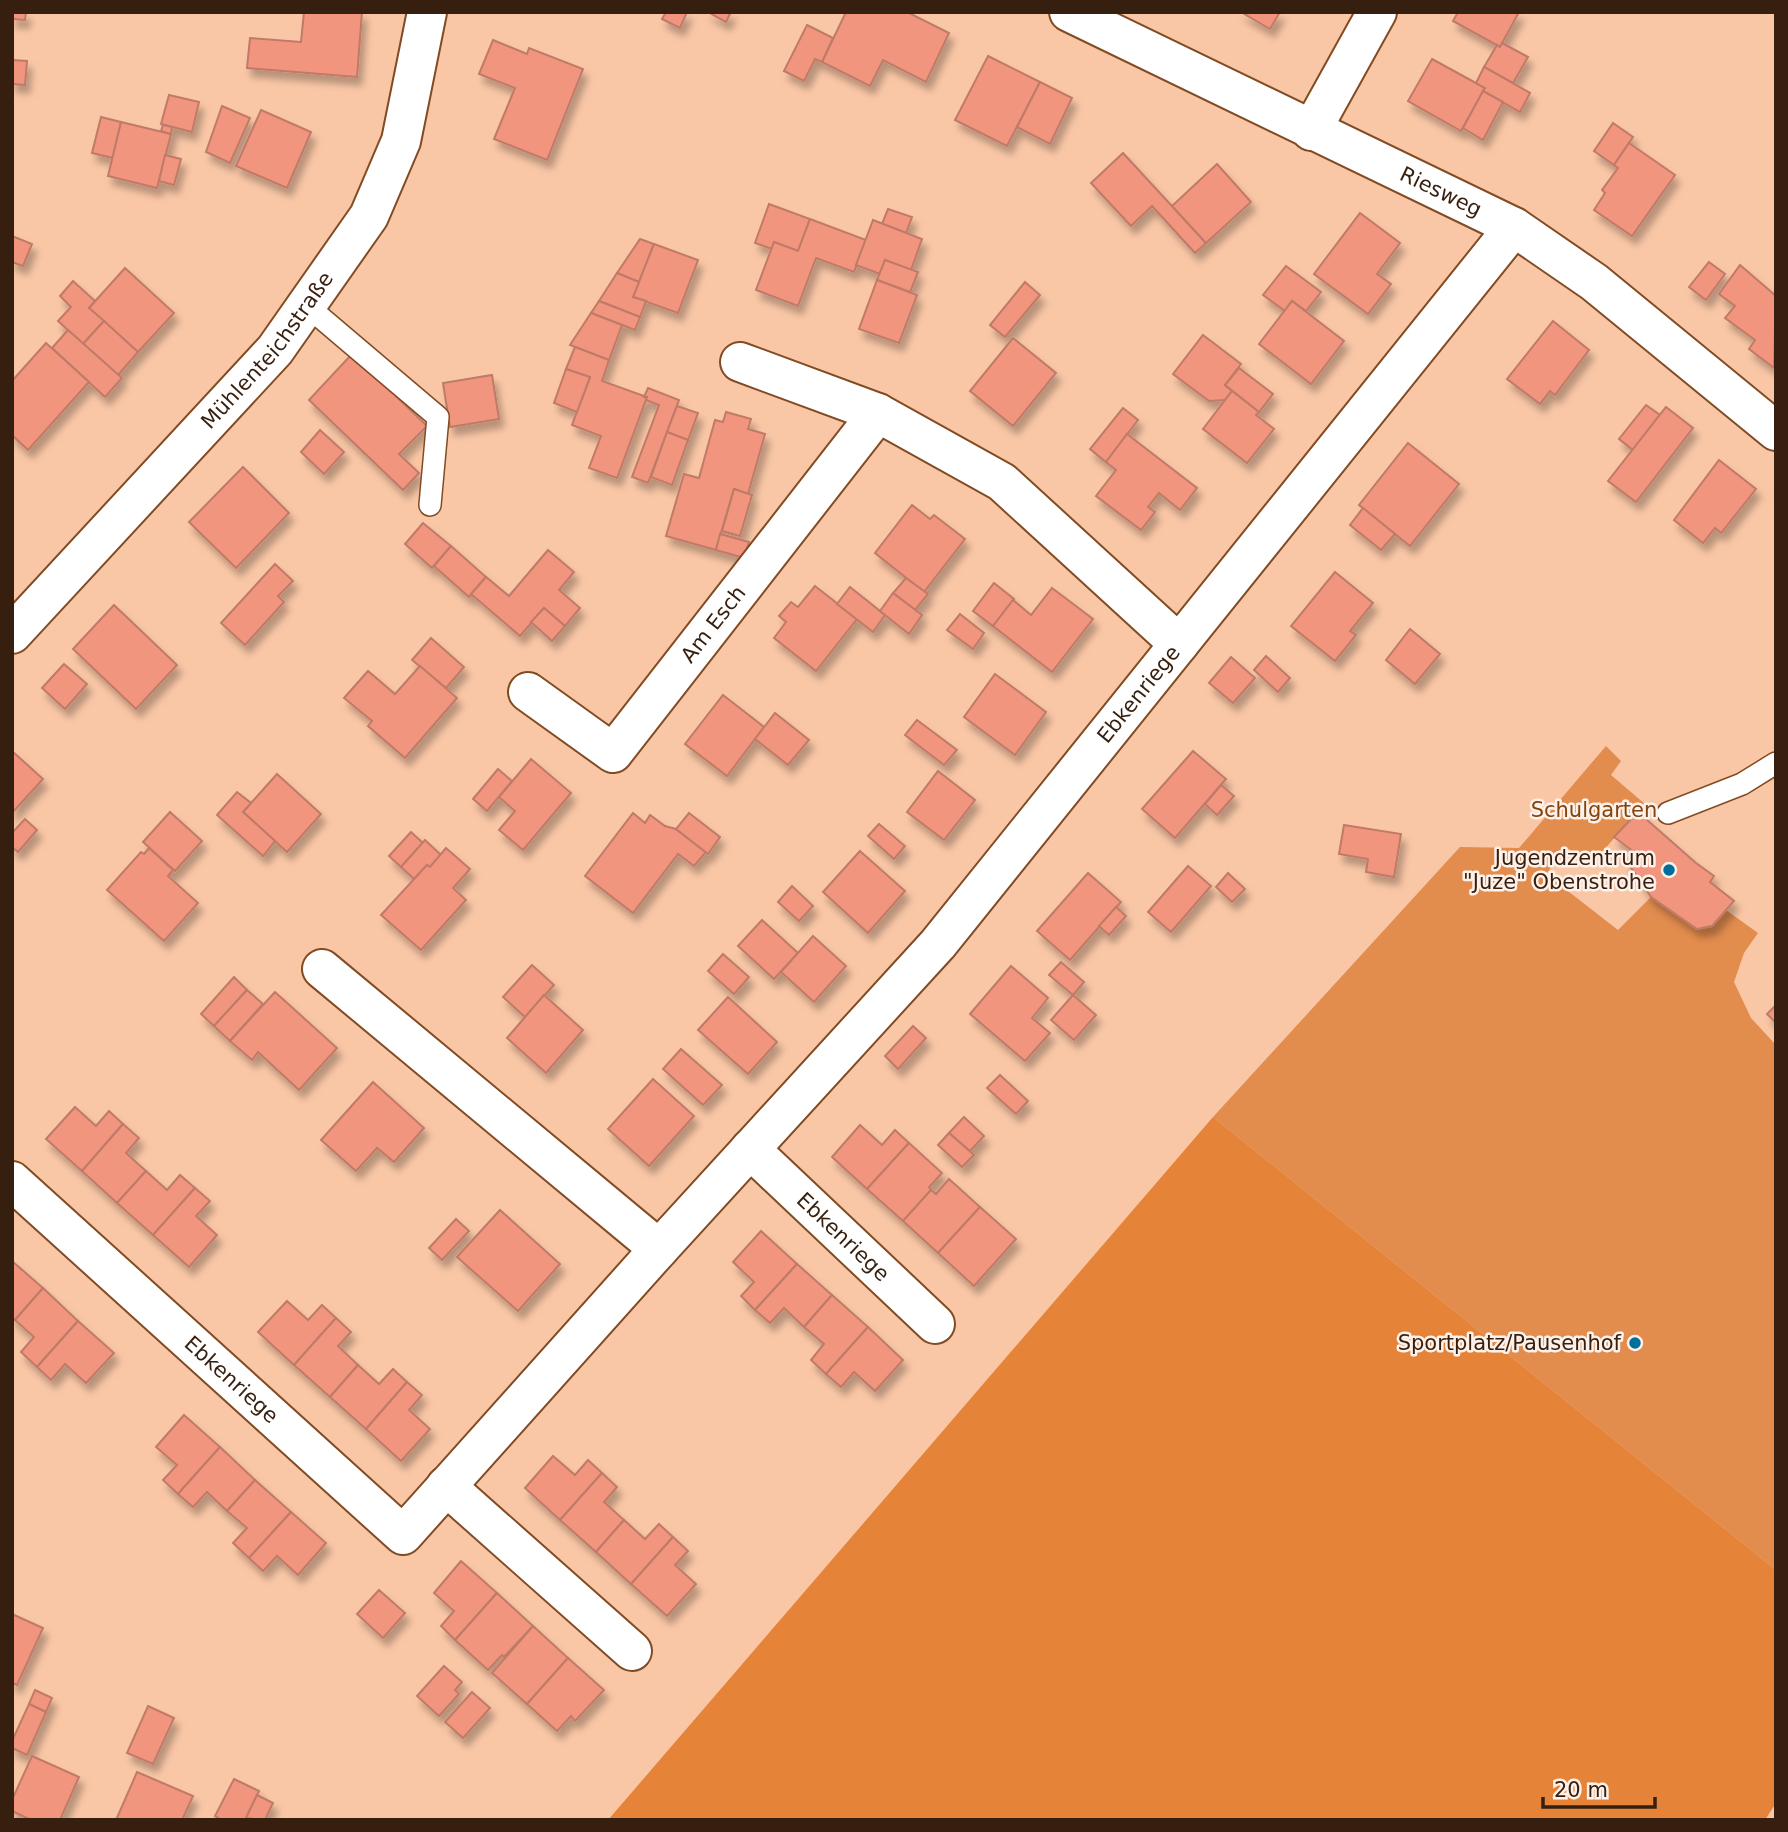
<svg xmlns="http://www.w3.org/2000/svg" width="1788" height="1832" viewBox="0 0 1788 1832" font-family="'DejaVu Sans',sans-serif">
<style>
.green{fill:#e28c4e}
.forest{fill:#e58439}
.building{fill:#f2957e;stroke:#bf7a68;stroke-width:2;filter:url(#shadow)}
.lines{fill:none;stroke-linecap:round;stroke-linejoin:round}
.lane-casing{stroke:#814b23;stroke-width:24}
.street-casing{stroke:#814b23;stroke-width:42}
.secondary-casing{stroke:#814b23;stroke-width:42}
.lane{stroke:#fff;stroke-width:21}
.street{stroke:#fff;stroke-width:38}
.secondary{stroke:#fff;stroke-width:38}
.poi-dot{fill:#006f9a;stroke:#fef1e9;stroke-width:2.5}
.labels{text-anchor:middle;stroke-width:5;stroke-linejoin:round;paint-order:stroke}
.street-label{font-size:21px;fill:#361f0e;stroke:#fef1e9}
.park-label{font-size:21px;fill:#83440d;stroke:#fef1e9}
.poi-label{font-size:21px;fill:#361f0e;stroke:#fef1e9;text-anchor:end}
</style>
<defs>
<filter id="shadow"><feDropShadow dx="4.5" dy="8" stdDeviation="3.5" flood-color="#0004"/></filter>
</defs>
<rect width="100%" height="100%" fill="#fac7a6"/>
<path class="green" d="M1606 746 1621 761 1611 775 1645 804 1591 864 1567 848 1546 874 1618 930 1651 897 1726 910 1758 933 1744 953 1734 982 1751 1018 1776 1045V1570L1213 1117 1460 847 1519 848Z"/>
<path class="forest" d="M1213 1117 1776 1570V1803L1765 1820H608Z"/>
<g class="building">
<path d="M12 12H26L25 20 12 19Z"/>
<path d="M304 12H362L357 77 247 68 250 38 301 42Z"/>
<path d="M666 12H687L680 28 662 19Z"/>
<path d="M708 12H731L726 22Z"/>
<path d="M846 12H907L949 33 926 82 883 60 870 86 822 62Z"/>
<path d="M1241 12H1280L1270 29Z"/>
<path d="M1458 12H1519L1500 47 1453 21Z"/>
<path d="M807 25 833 38 822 62 815 59 804 81 784 71Z"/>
<path d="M493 40 527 54 529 48 583 69 547 160 494 139 515 88 479 74Z"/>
<path d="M1502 43 1528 57 1513 83 1484 67 1497 45 1500 47Z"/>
<path d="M988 56 1040 82 1007 146 955 120Z"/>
<path d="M1432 59 1485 88 1461 131 1408 101Z"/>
<path d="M12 60 27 61 25 85 12 84Z"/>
<path d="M1484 67 1530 93 1520 112 1483 91 1485 88 1476 83Z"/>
<path d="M1040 82 1072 98 1050 144 1017 127Z"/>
<path d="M1483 91 1503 102 1483 140 1463 128Z"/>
<path d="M169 95 199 102 192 132 161 124Z"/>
<path d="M222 106 250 118 230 163 206 152Z"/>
<path d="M261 110 311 132 287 188 236 166Z"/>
<path d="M101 117 121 122 113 158 92 153Z"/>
<path d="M121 122 171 134 157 188 108 176Z"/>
<path d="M1613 123 1633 137 1614 165 1594 151Z"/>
<path d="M163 125 172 127 171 134 161 131Z"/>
<path d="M1629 143 1675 175 1632 236 1594 210 1605 193 1602 190 1618 168 1614 165Z"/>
<path d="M1123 153 1206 243 1195 253 1152 206 1131 226 1091 183Z"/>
<path d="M165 155 181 159 174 185 159 181Z"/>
<path d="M1217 164 1251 202 1206 243 1172 206Z"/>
<path d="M769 204 810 219 798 251 774 242 772 249 755 243Z"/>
<path d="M888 209 912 217 906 233 882 224Z"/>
<path d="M1360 213 1400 243 1377 274 1391 284 1368 314 1314 274Z"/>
<path d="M810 219 866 240 854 272 816 258 798 306 756 290 774 242 798 251Z"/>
<path d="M873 220 922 239 911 270 885 260 880 274 856 265Z"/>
<path d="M12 236 32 244 23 266 12 262Z"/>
<path d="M640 239 654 244 639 282 617 273Z"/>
<path d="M654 244 698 260 678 313 633 297Z"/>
<path d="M885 260 918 272 910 292 877 280Z"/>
<path d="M1709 262 1725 274 1706 300 1689 287Z"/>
<path d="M1740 265 1776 296 1774 368 1749 349 1755 340 1725 318 1735 306 1719 294Z"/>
<path d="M1286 266 1321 292 1306 311 1292 301 1285 311 1263 295Z"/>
<path d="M125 268 174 313 138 352 89 308Z"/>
<path d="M617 273 639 282 633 297 646 301 640 317 599 301Z"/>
<path d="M877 280 917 295 899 343 859 329Z"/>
<path d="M73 281 95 301 89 308 104 321 83 344 58 321 71 307 60 296Z"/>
<path d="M1025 282 1040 295 1005 337 990 325Z"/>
<path d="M599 301 640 317 635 330 591 313Z"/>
<path d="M1292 301 1344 341 1311 384 1259 344Z"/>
<path d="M591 313 622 325 609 360 570 345Z"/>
<path d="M104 321 138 352 118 375 83 344Z"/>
<path d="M1553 321 1589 350 1555 395 1550 391 1540 404 1507 379Z"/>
<path d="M68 330 122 378 105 397 52 348Z"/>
<path d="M1203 335 1241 364 1225 385 1232 391 1225 400 1209 401 1173 374Z"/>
<path d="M1013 338 1056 373 1013 426 970 391Z"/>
<path d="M46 343 89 382 28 450 12 435V381Z"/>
<path d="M575 347 609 360 602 381 647 397 617 478 589 468 601 436 572 425 590 377 566 369Z"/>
<path d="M352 354 427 426 399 454 419 473 403 490 309 400Z"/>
<path d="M1239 368 1273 394 1259 412 1225 385Z"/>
<path d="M566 369 590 377 577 412 554 403Z"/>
<path d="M492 375 499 419 450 427 443 383Z"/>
<path d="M648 388 679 400 648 483 632 477 659 405 646 400 647 397H644Z"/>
<path d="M1232 391 1259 412 1256 415 1274 429 1247 463 1203 429Z"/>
<path d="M1646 405 1660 415 1633 450 1619 439Z"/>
<path d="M677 406 698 413 688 440 667 432Z"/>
<path d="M1666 407 1693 428 1636 502 1608 481Z"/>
<path d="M1123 408 1138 420 1106 462 1090 449Z"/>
<path d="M726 412 751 419 748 429 765 434 748 494 734 489 716 550 666 536 684 474 699 478 715 420 723 422Z"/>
<path d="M320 430 344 452 324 474 301 452Z"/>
<path d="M667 432 688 440 672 485 651 477Z"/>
<path d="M1127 434 1197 488 1180 510 1159 493 1148 507 1155 512 1141 530 1096 496 1116 470 1106 462Z"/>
<path d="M1408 443 1459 484 1410 546 1359 505Z"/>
<path d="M1719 460 1756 489 1721 533 1715 528 1703 543 1674 520Z"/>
<path d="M243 467 289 513 236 568 189 522Z"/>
<path d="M734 489 752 495 740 536 722 531Z"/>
<path d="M912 505 930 519 934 515 965 539 924 592 875 553Z"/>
<path d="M1363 508 1395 534 1381 550 1350 525Z"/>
<path d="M423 523 451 546 432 568 405 544Z"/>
<path d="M720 534 749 542 744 558 716 550Z"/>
<path d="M451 546 486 577 469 597 434 566Z"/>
<path d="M548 550 574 572 559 590 580 608 565 626 544 608 520 636 471 594 486 577 509 596Z"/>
<path d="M275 564 293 581 278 596 284 602 245 645 221 623Z"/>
<path d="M1335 572 1373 603 1350 631 1356 635 1335 661 1291 626Z"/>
<path d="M906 578 928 594 915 610 893 593Z"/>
<path d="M994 583 1014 599 993 626 973 611Z"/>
<path d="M815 586 857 619 816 671 774 638 786 622 779 616 791 602 798 607Z"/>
<path d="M850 587 885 615 873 632 837 604Z"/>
<path d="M1052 588 1093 619 1052 672 993 626 1013 600 1031 615Z"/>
<path d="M893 593 922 615 909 634 880 611Z"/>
<path d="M114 605 177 665 136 709 73 649Z"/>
<path d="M544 608 565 626 552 641 531 622Z"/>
<path d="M960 614 984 633 973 649 947 630Z"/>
<path d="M1410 629 1440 654 1415 684 1386 660Z"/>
<path d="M431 638 464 667 446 688 412 660Z"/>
<path d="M1266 656 1290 678 1278 692 1254 670Z"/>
<path d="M1231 657 1255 678 1233 703 1209 683Z"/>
<path d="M64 664 87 684 65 709 42 688Z"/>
<path d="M420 666 457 698 405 758 368 726 372 721 344 698 368 671 395 694Z"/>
<path d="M995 674 1046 712 1015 755 964 717Z"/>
<path d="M723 695 764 727 727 776 685 744Z"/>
<path d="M775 713 809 740 788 765 755 739Z"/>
<path d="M917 720 957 750 944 765 905 735Z"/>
<path d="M12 751 43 779 12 813Z"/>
<path d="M1193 751 1226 779 1175 838 1142 809Z"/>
<path d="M531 759 571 793 523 850 499 830 515 811 499 797Z"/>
<path d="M498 769 512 781 487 811 473 799Z"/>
<path d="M938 771 975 800 944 840 907 812Z"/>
<path d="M277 774 321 814 287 852 243 812Z"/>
<path d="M1221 785 1234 796 1217 815 1205 804Z"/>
<path d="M237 792 251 803 243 812 275 841 263 856 217 815Z"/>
<path d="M170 812 202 841 175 871 143 842Z"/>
<path d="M1638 812 1696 863 1714 876 1710 882 1734 901 1712 926 1697 929 1651 897 1626 860 1634 852 1614 837Z"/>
<path d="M633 813 645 823 650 815 665 826 676 829 706 852 694 866 678 854 633 913 585 876Z"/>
<path d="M689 813 720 837 708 854 676 829Z"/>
<path d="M25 819 37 830 18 852 12 847V833Z"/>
<path d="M879 824 905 846 894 859 868 836Z"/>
<path d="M1344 825 1401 834 1394 877 1366 872 1368 859 1339 854Z"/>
<path d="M411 832 423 843 401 867 389 856Z"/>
<path d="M425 840 441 855 430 867 427 865 414 879 401 867Z"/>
<path d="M149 848 173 870 168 876 198 903 164 941 107 890 141 852 144 854Z"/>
<path d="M446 848 470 869 453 888 466 900 421 950 381 915 427 865 430 867Z"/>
<path d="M860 851 905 891 868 933 823 892Z"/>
<path d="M1188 866 1211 886 1171 932 1148 912Z"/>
<path d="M1088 873 1121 902 1070 960 1037 931Z"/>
<path d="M1228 873 1245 889 1232 902 1216 887Z"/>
<path d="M792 886 813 906 799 921 778 902Z"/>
<path d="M1116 907 1126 916 1109 935 1099 926Z"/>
<path d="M762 920 798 953 774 979 738 946Z"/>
<path d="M813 936 846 966 814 1002 781 972Z"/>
<path d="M723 954 749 977 734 994 708 971Z"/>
<path d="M1061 962 1084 982 1073 995 1049 975Z"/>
<path d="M532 965 554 985 525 1017 503 997Z"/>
<path d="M1011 966 1048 998 1032 1018 1050 1033 1025 1061 970 1014Z"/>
<path d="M234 977 247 990 214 1026 201 1014Z"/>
<path d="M247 990 263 1004 230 1041 214 1026Z"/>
<path d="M275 992 337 1048 299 1090 258 1052 252 1060 230 1041Z"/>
<path d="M544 995 583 1030 546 1073 507 1038Z"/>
<path d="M1073 995 1096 1015 1074 1040 1051 1020Z"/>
<path d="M728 997 777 1042 748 1074 698 1030Z"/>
<path d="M1776 1005V1023L1767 1014Z"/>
<path d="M913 1026 926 1038 898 1069 885 1056Z"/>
<path d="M681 1049 722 1085 703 1105 663 1069Z"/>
<path d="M1000 1075 1028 1101 1016 1114 987 1088Z"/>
<path d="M653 1079 694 1116 649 1166 608 1129Z"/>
<path d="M373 1082 424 1128 394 1162 377 1148 356 1171 321 1140Z"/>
<path d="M75 1107 96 1126 109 1111 123 1124 82 1171 46 1139Z"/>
<path d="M964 1117 984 1136 970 1151 949 1133Z"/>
<path d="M123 1124 139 1138 126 1153 146 1171 117 1203 82 1171Z"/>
<path d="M860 1125 882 1145 895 1130 909 1143 867 1189 832 1157Z"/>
<path d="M949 1133 974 1155 962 1167 938 1145Z"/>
<path d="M909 1143 942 1173 929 1187 931 1190 903 1221 867 1189Z"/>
<path d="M146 1171 167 1190 180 1175 195 1188 153 1235 117 1203Z"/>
<path d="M949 1179 980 1207 938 1253 903 1221 931 1190 936 1194Z"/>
<path d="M195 1188 210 1201 196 1216 217 1235 189 1267 153 1235Z"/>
<path d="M980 1207 1016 1239 974 1286 938 1253Z"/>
<path d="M500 1210 560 1264 518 1311 457 1257Z"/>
<path d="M456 1219 469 1231 442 1260 429 1248Z"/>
<path d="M761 1231 797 1264 755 1310 741 1296 754 1282 733 1262Z"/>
<path d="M12 1261 43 1288 15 1320 12 1317Z"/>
<path d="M797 1264 832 1295 804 1327 784 1308 770 1323 755 1310Z"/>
<path d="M43 1288 78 1321 37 1367 21 1352 34 1337 15 1320Z"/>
<path d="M832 1295 868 1327 826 1374 811 1360 824 1344 804 1327Z"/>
<path d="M287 1301 308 1320 322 1305 336 1318 294 1365 258 1332Z"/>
<path d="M336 1318 351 1332 338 1346 358 1365 330 1397 294 1365Z"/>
<path d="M78 1321 114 1353 86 1383 65 1364 51 1380 37 1367Z"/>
<path d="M868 1327 903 1360 875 1391 854 1372 841 1387 826 1374Z"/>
<path d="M358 1365 379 1384 393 1369 407 1382 366 1429 330 1397Z"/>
<path d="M407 1382 422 1395 409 1410 430 1429 401 1461 366 1429Z"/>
<path d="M184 1415 220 1447 178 1494 163 1480 177 1465 156 1447Z"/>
<path d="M220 1447 255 1480 227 1511 207 1492 193 1507 178 1494Z"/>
<path d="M553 1456 575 1475 588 1460 602 1473 560 1520 525 1488Z"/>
<path d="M602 1473 617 1487 604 1502 624 1520 596 1552 560 1520Z"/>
<path d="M255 1480 291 1512 249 1558 233 1543 247 1528 227 1511Z"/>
<path d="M291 1512 326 1543 298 1575 277 1556 263 1571 249 1558Z"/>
<path d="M624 1520 645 1539 659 1524 673 1537 631 1584 596 1552Z"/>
<path d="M673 1537 688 1551 675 1565 696 1584 667 1616 631 1584Z"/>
<path d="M461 1561 497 1593 455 1640 441 1626 454 1611 434 1593Z"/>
<path d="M379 1590 405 1613 383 1638 357 1614Z"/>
<path d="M497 1593 533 1626 504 1657 502 1655 488 1670 455 1640Z"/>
<path d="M12 1614 43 1628 17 1685 12 1683Z"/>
<path d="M533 1626 568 1658 527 1704 492 1673Z"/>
<path d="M568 1658 604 1690 575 1721 571 1716 557 1731 527 1704Z"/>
<path d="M444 1666 462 1682 455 1690 459 1694 439 1716 417 1696Z"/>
<path d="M35 1690 52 1698 46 1712 29 1704Z"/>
<path d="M472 1692 490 1708 463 1738 445 1722Z"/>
<path d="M29 1704 46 1712 27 1755 12 1748V1741Z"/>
<path d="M148 1706 174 1718 153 1764 127 1753Z"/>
<path d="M32 1756 79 1777 60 1820H31L12 1811V1800Z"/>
<path d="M137 1772 193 1796 182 1820H116Z"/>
<path d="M234 1779 259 1791 245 1820H222L215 1816Z"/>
<path d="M257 1795 273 1803 265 1820 246 1818Z"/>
</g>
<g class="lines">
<g class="lane-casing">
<g id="lane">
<path d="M306 305 438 417 430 505"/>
<path d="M1668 813 1742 784 1776 763"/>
</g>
</g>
<g class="street-casing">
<g id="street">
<path id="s1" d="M1069 12 1514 227 1594 282 1776 431"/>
<path d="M1311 131 1377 12"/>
<path d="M740 362 878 413 1002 482 1179 644"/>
<path id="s2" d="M528 692 613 753 878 413"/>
<path d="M322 969 659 1249"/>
<path id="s3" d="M750 1149 935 1324"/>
<path id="s4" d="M12 1181 403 1535 659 1249 938 944 1514 227"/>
<path d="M446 1486 632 1651"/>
</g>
</g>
<g class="secondary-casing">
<g id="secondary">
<path id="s5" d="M12 634 275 350 369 216 401 141 427 12"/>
</g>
</g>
<use href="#lane" class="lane"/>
<use href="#street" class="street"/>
<use href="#secondary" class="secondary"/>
</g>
<g class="poi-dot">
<circle cx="1669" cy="870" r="7"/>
<circle cx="1635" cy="1343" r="7"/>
</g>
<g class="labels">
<g class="street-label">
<text dy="7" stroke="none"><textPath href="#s1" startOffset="413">Riesweg</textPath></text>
<text dy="7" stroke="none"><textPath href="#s5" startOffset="382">Mühlenteichstraße</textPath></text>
<text dy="7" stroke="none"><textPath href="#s2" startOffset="268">Am Esch</textPath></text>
<text dy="7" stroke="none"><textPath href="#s4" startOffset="1645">Ebkenriege</textPath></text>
<text dy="7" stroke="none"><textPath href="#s3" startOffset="128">Ebkenriege</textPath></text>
<text dy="7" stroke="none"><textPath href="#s4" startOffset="296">Ebkenriege</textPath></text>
</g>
<g class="park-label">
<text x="1594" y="817">Schulgarten</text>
</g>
<g class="poi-label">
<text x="1655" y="865">Jugendzentrum<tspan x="1655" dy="24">"Juze" Obenstrohe</tspan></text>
<text x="1621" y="1350">Sportplatz/Pausenhof</text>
</g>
</g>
<rect width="1788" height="1832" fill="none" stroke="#361f0e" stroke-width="28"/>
<path d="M1543 1797v10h112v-10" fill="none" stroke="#361f0e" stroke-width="3.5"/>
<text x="1554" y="1797" font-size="21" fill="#361f0e" stroke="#fef1e9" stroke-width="5" paint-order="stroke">20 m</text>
</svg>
